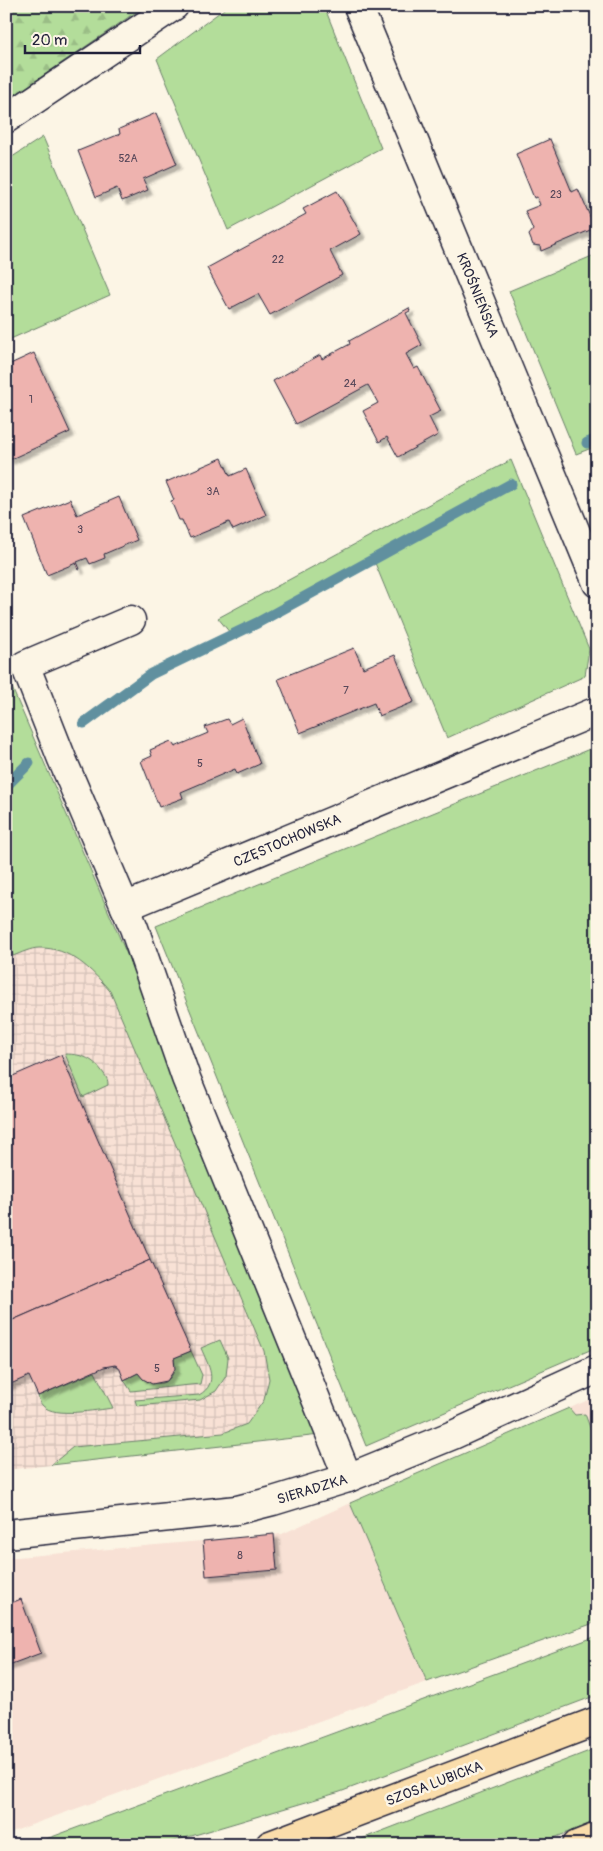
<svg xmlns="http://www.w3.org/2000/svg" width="603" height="1851" viewBox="0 0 603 1851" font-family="Pangolin,sans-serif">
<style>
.built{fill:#f8e1d5}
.industrial{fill:url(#industrial-grid)}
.green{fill:#b3dd9a;stroke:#6a806a}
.forest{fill:url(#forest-firs);stroke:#6a806a}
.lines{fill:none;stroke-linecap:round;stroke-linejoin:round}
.stream{stroke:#60909f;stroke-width:11}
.building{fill:#eeb3af;stroke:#22223b;filter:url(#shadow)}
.minor-casing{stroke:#22223b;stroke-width:31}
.major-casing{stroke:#22223b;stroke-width:31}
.minor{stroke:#fcf5e5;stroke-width:28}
.major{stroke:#faddab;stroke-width:28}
.labels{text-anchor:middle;stroke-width:5;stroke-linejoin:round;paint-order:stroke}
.number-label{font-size:11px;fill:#554658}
.street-label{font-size:14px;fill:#22223b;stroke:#fcf5e5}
</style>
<defs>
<pattern id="industrial-grid" width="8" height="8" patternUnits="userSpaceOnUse" patternTransform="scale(1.25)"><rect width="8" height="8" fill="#f8e1d5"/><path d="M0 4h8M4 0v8" fill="none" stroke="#d4c1b8"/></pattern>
<pattern id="forest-firs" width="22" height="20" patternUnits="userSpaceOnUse" patternTransform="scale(1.25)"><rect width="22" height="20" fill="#b3dd9a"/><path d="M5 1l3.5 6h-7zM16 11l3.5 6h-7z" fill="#9abd86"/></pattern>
<filter id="shadow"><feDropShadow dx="4.5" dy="4.5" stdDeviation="1" flood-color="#0004"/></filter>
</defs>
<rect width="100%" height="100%" fill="#fcf5e5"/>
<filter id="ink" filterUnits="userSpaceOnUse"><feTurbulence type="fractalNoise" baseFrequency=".02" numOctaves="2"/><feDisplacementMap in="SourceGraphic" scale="10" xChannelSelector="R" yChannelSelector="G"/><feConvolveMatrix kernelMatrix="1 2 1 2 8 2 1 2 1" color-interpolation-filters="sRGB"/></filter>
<g filter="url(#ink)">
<g class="built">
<path d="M597 1396V1525L550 1417Z"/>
<path d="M350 1503 427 1682 6 1834V1558L282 1534Z"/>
</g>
<path class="industrial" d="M46 768 320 1435 6 1470V819Z"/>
<g class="green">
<path d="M228 6H324L381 148 228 230 157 59Z"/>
<path d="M43 137 110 295 6 341V161Z"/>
<path d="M597 254V446L576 454 509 291Z"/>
<path d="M511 460 589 649 585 676 447 738 375 563 235 639 218 618Z"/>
<path d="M6 674 141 987 320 1435 51 1465 73 1447 223 1433 247 1424 264 1400 269 1379 264 1351 110 991C92 970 70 947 39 948 31 948 21 953 13 956L6 939Z"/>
<path d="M597 746V1347L366 1446 156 926Z"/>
<path d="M65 1054C83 1054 94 1059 104 1074 107 1078 108 1080 108 1085L83 1097Z"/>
<path d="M220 1340 228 1358 226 1376 216 1391 200 1400 137 1406 135 1400 199 1395C220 1383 208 1365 201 1348Z"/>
<path d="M191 1351 202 1375 200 1384 131 1391 124 1380 138 1373C154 1393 179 1383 174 1358Z"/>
<path d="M95 1372 113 1408C96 1410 55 1418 43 1406 40 1403 39 1400 38 1396Z"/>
<path d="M569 1408 575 1415 585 1414 597 1446V1622L427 1682 350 1503Z"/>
<path d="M597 1636V1695L340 1792 161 1845H30Z"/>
<path d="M597 1748V1821L536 1845H346Z"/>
</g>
<path class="forest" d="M6 6H145L6 101Z"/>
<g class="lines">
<g class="stream">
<path d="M587 443 597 439"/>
<path d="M84 723 151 674 257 623 511 484"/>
<path d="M6 786 29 763"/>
</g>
</g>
<g class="building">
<path d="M156 113 177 164 143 179 148 190 122 201 117 188 96 197 78 151 120 134 119 129Z"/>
<path d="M550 139 572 192 578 189 595 228 541 251 540 246 533 245 529 235 533 230 525 211 540 205 537 197 534 198 516 154Z"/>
<path d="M337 191 361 234 330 251 342 275 270 315 258 294 229 309 207 268 306 214 303 209Z"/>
<path d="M409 308 410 311 406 313 422 345 406 354 414 369 418 367 441 411 429 417 438 435 398 457 387 437 379 442 363 411 378 403 368 385 296 424 273 381 320 355 322 359 350 344 349 341Z"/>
<path d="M34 353 70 432 9 460 6 453V366Z"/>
<path d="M222 458 230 476 246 469 266 515 233 530 229 522 190 538 182 520H179L171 501 174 500 166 482Z"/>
<path d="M119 497 137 540 104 554 105 558 90 564 87 558 77 562 80 569 78 570 76 563 47 575 24 518 70 499 77 515Z"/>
<path d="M354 648 363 668 395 655 414 702 379 716 374 703 300 733 278 679Z"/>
<path d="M242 718 260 764 237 774 235 769 181 792 183 798 159 807 141 761 152 756 150 750 171 741 175 747 208 733 205 727 227 719 230 724Z"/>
<path d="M61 1055 150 1260 6 1323V1079Z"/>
<path d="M150 1260 191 1351 174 1358 175 1369 167 1381 152 1384 143 1379 138 1373 124 1380 119 1367 115 1365 104 1367 38 1396 29 1376 6 1386V1323Z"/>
<path d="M274 1534 277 1570 206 1576 203 1541Z"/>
<path d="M21 1599 41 1653 6 1666V1605Z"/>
</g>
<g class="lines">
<g class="minor-casing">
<g id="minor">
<path d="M358 6 597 583"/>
<path d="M6 119 174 6"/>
<path d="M131 620 25 665 62 759 134 928 186 1078 348 1478"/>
<path d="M125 907 597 711"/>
<path d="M6 1534 237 1510 273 1501 348 1478 453 1435 597 1369"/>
</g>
</g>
<g class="major-casing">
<g id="major">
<path d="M270 1845 597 1721"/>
<path d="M577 1845 597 1837"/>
</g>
</g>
<use href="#minor" class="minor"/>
<use href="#major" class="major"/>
</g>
</g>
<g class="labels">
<g class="number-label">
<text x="128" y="162">52A</text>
<text x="556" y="198">23</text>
<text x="278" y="263">22</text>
<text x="350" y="387">24</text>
<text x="31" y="403">1</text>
<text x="213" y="495">3A</text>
<text x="80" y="533">3</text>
<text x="346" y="694">7</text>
<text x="200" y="767">5</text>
<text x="157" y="1372">5</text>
<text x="240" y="1559">8</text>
</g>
<g class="street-label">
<text transform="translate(478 295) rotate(68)" y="5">KROŚNIEŃSKA</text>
<text transform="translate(287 840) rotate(-23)" y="5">CZĘSTOCHOWSKA</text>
<text transform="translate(312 1489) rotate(-17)" y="5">SIERADZKA</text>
<text transform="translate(434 1783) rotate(-21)" y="5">SZOSA LUBICKA</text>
</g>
</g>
<rect width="603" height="1851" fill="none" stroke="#fcf5e5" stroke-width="25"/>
<rect x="12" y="12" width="578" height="1826" fill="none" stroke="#22223b" stroke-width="2" filter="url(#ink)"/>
<path d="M25 45v8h115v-8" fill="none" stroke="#22223b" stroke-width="2.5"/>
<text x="32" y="45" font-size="15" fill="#22223b" stroke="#fcf5e5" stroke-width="4" paint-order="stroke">20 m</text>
</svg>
